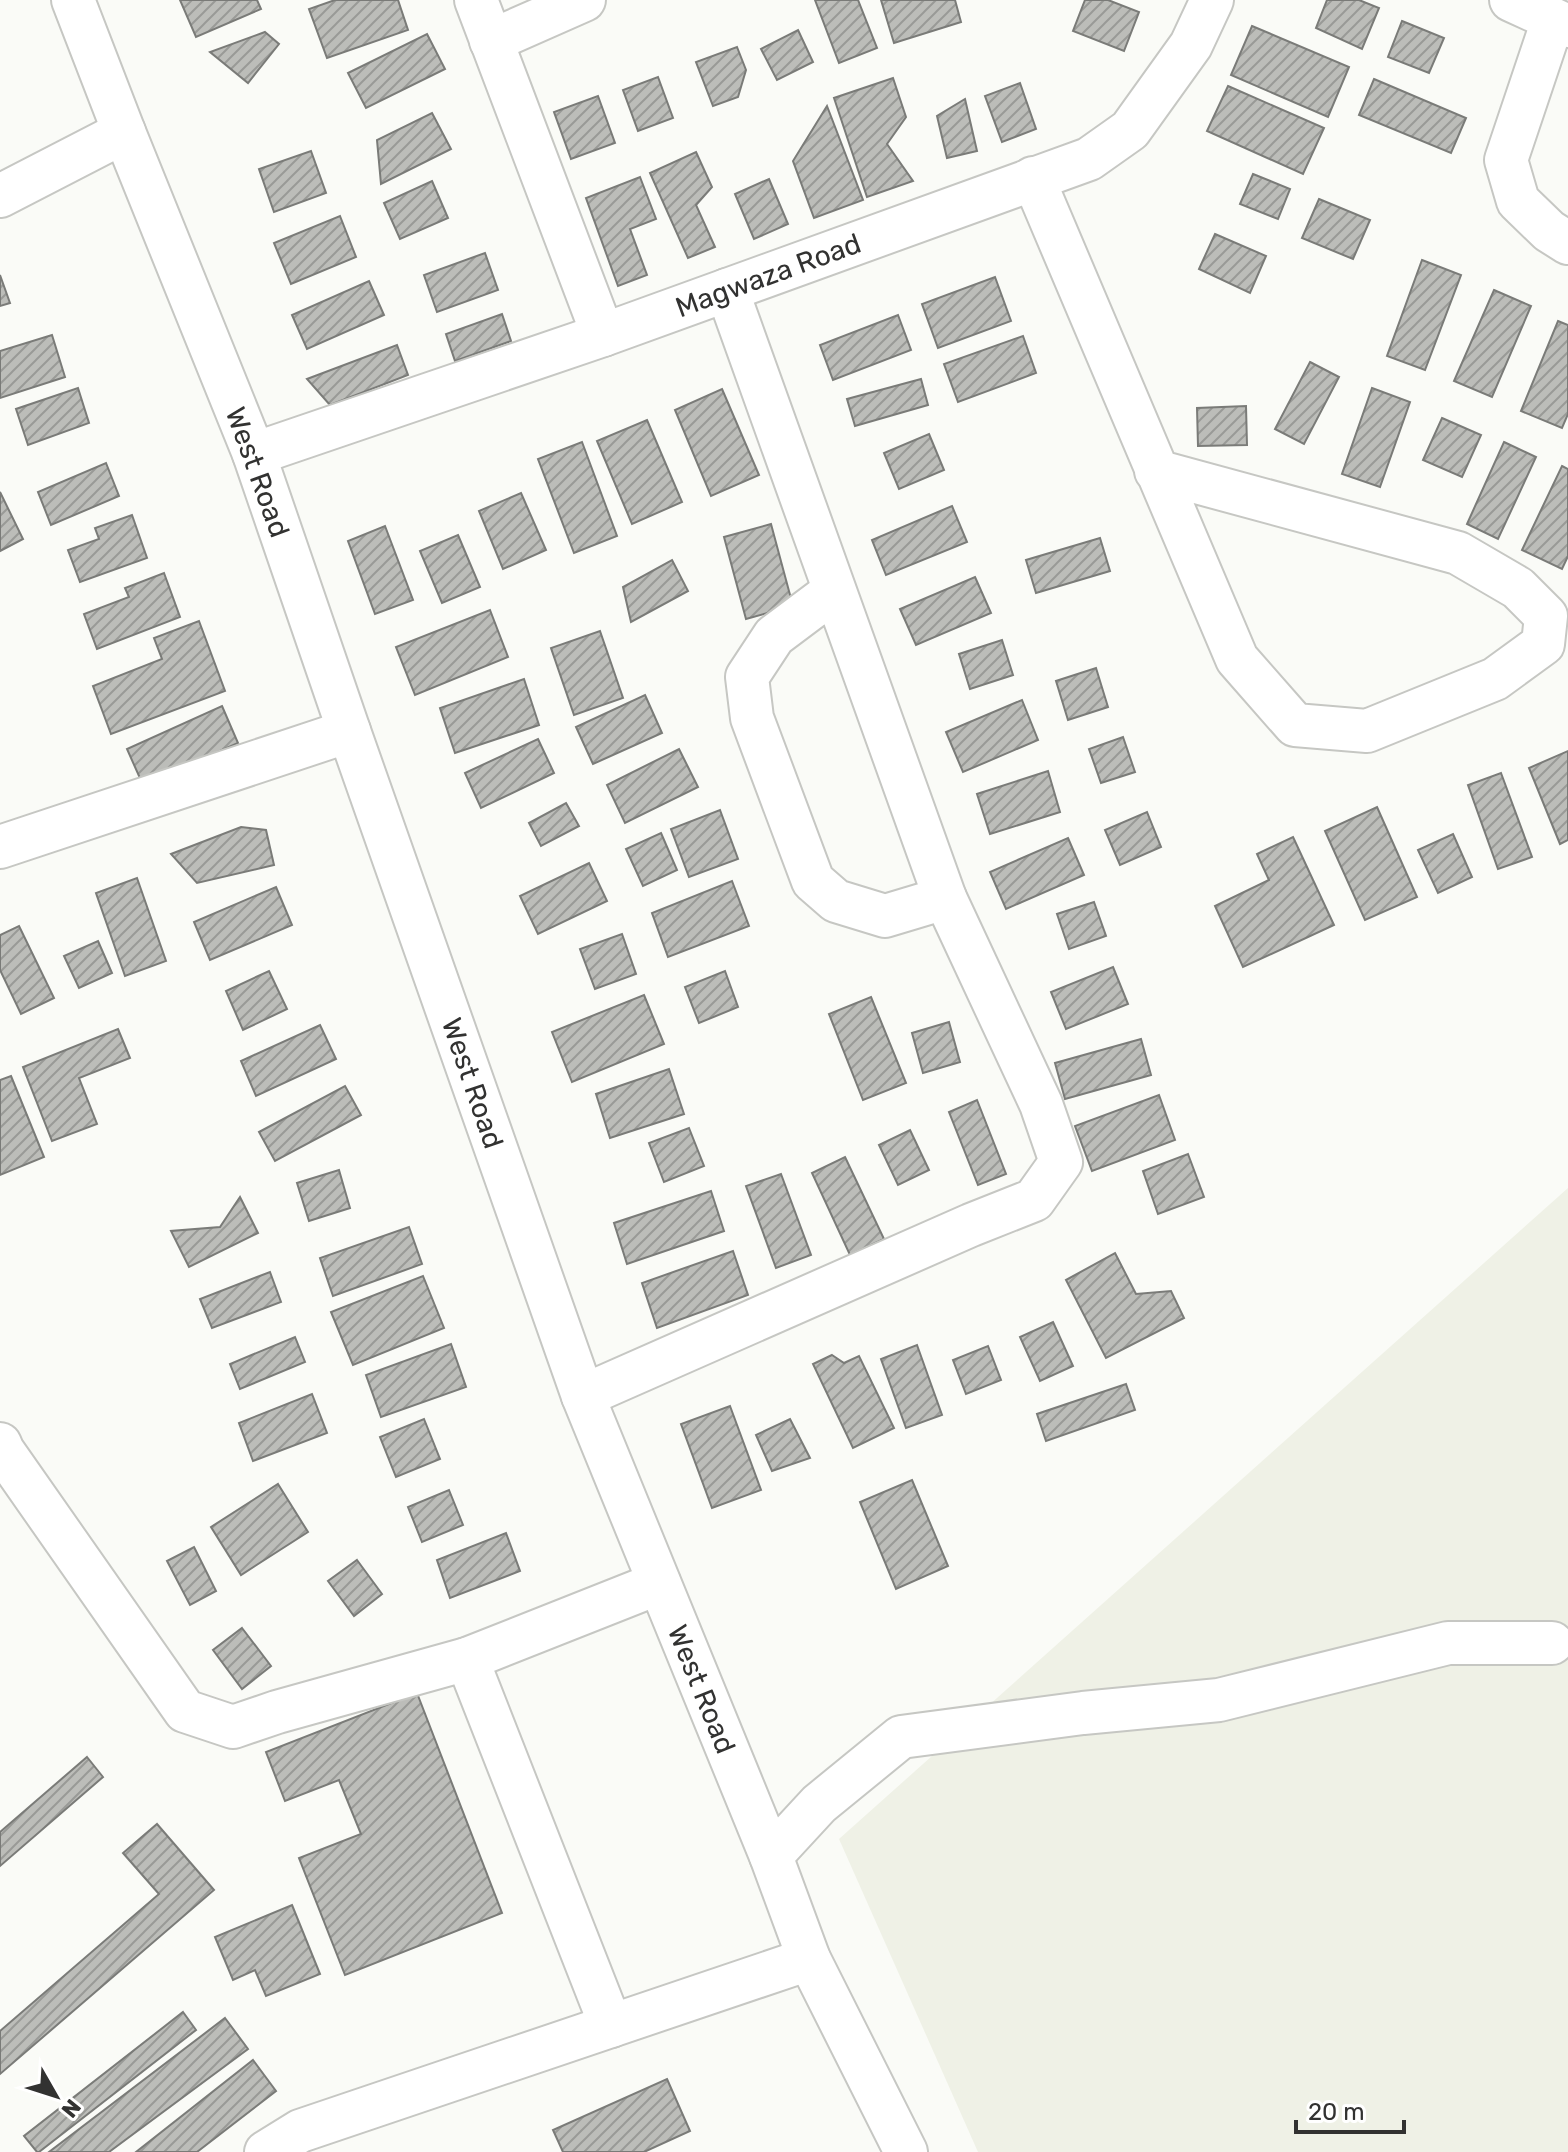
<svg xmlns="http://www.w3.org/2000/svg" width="1568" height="2152" viewBox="0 0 1568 2152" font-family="Rubik,sans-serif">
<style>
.built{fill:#eff1e6}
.building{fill:url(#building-hatch);stroke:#7a7b78;stroke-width:2}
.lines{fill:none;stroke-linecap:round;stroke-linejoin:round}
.minor-casing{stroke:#c6c7c3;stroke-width:46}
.minor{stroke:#fff;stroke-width:42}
.labels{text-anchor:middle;stroke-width:7;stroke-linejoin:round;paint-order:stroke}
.street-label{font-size:28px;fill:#323231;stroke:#fff}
</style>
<defs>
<pattern id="building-hatch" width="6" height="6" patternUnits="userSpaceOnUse" patternTransform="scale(2)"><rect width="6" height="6" fill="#bcbdb9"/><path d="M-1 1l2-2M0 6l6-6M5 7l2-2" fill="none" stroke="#999a97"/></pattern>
</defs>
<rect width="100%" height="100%" fill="#fafbf7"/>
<path class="built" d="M1568 1188V2152H978L839 1839Z"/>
<g class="building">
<path d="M180 0H257L261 9 196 37Z"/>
<path d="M335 0H398L408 30 327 58 309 9Z"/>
<path d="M815 0H858L877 48 839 63Z"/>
<path d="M881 0H955L961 22 894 43Z"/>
<path d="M1085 0H1108L1139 12 1124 51 1073 31Z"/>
<path d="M1327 0H1359L1379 8 1362 49 1316 28Z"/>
<path d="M1402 21 1444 38 1429 73 1388 57Z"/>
<path d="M1252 26 1349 67 1328 117 1231 75Z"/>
<path d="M798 30 813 62 777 80 761 49Z"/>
<path d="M265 32 279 44 248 83 210 52Z"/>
<path d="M427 34 445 69 366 108 348 73Z"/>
<path d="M737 47 746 70 738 97 713 106 696 62Z"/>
<path d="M658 77 673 118 638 131 623 90Z"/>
<path d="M893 78 906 117 887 144 913 181 867 197 834 98Z"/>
<path d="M1374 79 1466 118 1451 153 1359 115Z"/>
<path d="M1020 83 1036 129 1002 142 985 96Z"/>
<path d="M1228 86 1324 128 1303 174 1207 131Z"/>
<path d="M598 96 615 143 571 159 554 112Z"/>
<path d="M965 99 977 151 947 158 937 116Z"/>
<path d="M827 106 863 200 814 218 793 161Z"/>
<path d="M432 113 451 149 381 184 377 140Z"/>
<path d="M311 151 326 193 274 212 259 169Z"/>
<path d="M696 152 712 187 696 205 715 247 688 258 650 173Z"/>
<path d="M1253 174 1290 189 1278 219 1240 204Z"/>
<path d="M640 177 656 219 630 229 647 275 618 286 586 198Z"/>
<path d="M769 179 788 224 754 239 735 194Z"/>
<path d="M432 181 448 218 400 239 384 203Z"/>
<path d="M1319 199 1370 220 1353 259 1302 238Z"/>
<path d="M340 216 356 257 291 284 274 243Z"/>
<path d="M1215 234 1266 256 1250 293 1199 269Z"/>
<path d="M485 253 498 290 437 312 424 275Z"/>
<path d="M1422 260 1461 275 1425 370 1387 356Z"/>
<path d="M0 275 10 303 0 306Z"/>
<path d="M995 277 1011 321 938 348 922 304Z"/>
<path d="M369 281 384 315 307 349 292 315Z"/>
<path d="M1494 290 1531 306 1492 397 1454 381Z"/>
<path d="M502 314 511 341 455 361 446 334Z"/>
<path d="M898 315 911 350 833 380 820 345Z"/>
<path d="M1558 321 1568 325V414L1562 428 1521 411Z"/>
<path d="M52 335 65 377 0 398V351Z"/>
<path d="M1023 336 1036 373 958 402 944 364Z"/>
<path d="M397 345 408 375 330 405 307 379Z"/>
<path d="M1310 362 1339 377 1304 444 1275 429Z"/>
<path d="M921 379 928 405 855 426 847 399Z"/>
<path d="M78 388 89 423 28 445 16 409Z"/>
<path d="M1372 388 1410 402 1380 487 1342 474Z"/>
<path d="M722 389 759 475 711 496 675 410Z"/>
<path d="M1246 406 1247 445 1198 446 1197 408Z"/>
<path d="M1442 418 1481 435 1462 477 1423 460Z"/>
<path d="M647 420 682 502 632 524 597 441Z"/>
<path d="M929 434 944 470 899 489 884 453Z"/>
<path d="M582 442 617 536 574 553 538 459Z"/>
<path d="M1504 442 1536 457 1498 539 1467 524Z"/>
<path d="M106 463 119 496 51 525 38 492Z"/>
<path d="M1562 466 1568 469V556L1562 569 1522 550Z"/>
<path d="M0 492 23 539 0 551Z"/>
<path d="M521 493 546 550 503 569 479 511Z"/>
<path d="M952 506 967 542 886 575 872 540Z"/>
<path d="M132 515 147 558 80 582 68 550 99 539 95 528Z"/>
<path d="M771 524 793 606 746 619 724 537Z"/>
<path d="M385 526 413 600 375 614 348 541Z"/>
<path d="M458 535 480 587 442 603 420 551Z"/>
<path d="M1100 538 1110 571 1036 593 1026 560Z"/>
<path d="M672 560 688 591 631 622 623 587Z"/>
<path d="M164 573 180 617 97 649 84 614 129 597 125 588Z"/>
<path d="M975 577 991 613 916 645 900 609Z"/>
<path d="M490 610 508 657 415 695 396 647Z"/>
<path d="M199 621 225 691 111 734 93 686 162 659 154 638Z"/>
<path d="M600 631 623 698 574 715 551 648Z"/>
<path d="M1002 640 1013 675 970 689 959 654Z"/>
<path d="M1096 668 1108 707 1068 720 1056 681Z"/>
<path d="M524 679 539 725 455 753 440 708Z"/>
<path d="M645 695 662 733 593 764 576 727Z"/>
<path d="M1022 700 1038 740 963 772 946 732Z"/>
<path d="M222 706 238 743 143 785 127 749Z"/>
<path d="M1123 737 1135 772 1101 783 1089 749Z"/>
<path d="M538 739 554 773 481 808 465 773Z"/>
<path d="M679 749 698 787 625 823 607 785Z"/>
<path d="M1568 751V840L1560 844 1529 768Z"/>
<path d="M1048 771 1060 812 990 834 977 794Z"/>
<path d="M1501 773 1532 857 1498 869 1468 785Z"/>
<path d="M566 803 579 826 541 846 529 823Z"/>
<path d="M1377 807 1417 897 1365 920 1325 831Z"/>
<path d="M720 810 738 859 689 877 671 829Z"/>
<path d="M1147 812 1161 847 1120 865 1105 830Z"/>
<path d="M241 827 266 830 274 865 197 883 171 854Z"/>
<path d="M661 833 677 870 643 886 626 849Z"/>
<path d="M1453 834 1472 877 1438 893 1418 850Z"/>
<path d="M1293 837 1334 925 1243 967 1215 906 1269 880 1257 854Z"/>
<path d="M1068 838 1084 875 1006 909 990 872Z"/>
<path d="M589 863 607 901 538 934 520 896Z"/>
<path d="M137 878 166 961 125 976 96 893Z"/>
<path d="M732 881 749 926 668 957 652 913Z"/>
<path d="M276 887 292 925 210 960 194 922Z"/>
<path d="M1094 902 1106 936 1069 949 1057 914Z"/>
<path d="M19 926 54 998 21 1014 0 970V935Z"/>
<path d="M622 934 636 974 595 989 580 949Z"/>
<path d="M98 941 112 973 79 988 64 956Z"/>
<path d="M1113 967 1128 1004 1066 1029 1051 992Z"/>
<path d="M269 971 287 1009 243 1030 226 991Z"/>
<path d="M725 971 738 1007 699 1023 685 987Z"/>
<path d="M644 995 664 1044 572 1082 552 1032Z"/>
<path d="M871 997 906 1083 863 1100 829 1014Z"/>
<path d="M949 1022 960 1062 923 1073 912 1033Z"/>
<path d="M320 1025 336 1059 256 1096 241 1061Z"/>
<path d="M118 1029 130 1058 79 1078 97 1124 52 1141 23 1067Z"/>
<path d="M1141 1039 1151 1075 1065 1099 1055 1063Z"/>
<path d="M669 1069 684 1114 610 1138 596 1094Z"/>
<path d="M11 1076 44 1157 0 1175V1080Z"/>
<path d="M345 1086 361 1115 275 1161 259 1132Z"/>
<path d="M1159 1095 1175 1140 1092 1171 1075 1126Z"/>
<path d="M977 1100 1006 1174 978 1185 949 1112Z"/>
<path d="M689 1128 704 1166 664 1182 649 1143Z"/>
<path d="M910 1130 929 1170 898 1185 879 1145Z"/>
<path d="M1188 1154 1204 1197 1158 1214 1143 1171Z"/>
<path d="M845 1157 884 1239 850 1255 812 1173Z"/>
<path d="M339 1170 350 1208 309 1221 297 1183Z"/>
<path d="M781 1174 811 1255 776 1268 746 1186Z"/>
<path d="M711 1191 724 1231 627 1264 614 1223Z"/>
<path d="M240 1197 258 1233 189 1267 171 1231 220 1227Z"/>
<path d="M409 1227 422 1264 333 1296 320 1258Z"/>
<path d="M733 1251 748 1295 657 1328 642 1283Z"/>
<path d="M1115 1253 1136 1294 1171 1291 1184 1318 1106 1358 1066 1280Z"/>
<path d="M270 1272 281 1302 212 1328 200 1299Z"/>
<path d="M423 1276 444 1328 353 1365 331 1312Z"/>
<path d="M1053 1322 1073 1366 1040 1381 1020 1337Z"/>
<path d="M295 1337 305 1362 240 1389 230 1364Z"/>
<path d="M451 1344 466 1387 381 1417 366 1375Z"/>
<path d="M917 1345 942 1415 906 1428 881 1359Z"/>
<path d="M988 1346 1001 1380 966 1394 953 1360Z"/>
<path d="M832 1355 844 1363 859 1356 894 1428 853 1448 813 1364Z"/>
<path d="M1126 1384 1135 1410 1046 1441 1037 1414Z"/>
<path d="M312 1394 327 1433 253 1461 239 1423Z"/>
<path d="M730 1406 761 1490 712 1508 681 1424Z"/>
<path d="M424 1419 440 1459 396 1477 380 1437Z"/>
<path d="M790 1419 810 1458 772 1471 756 1435Z"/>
<path d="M912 1480 948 1566 896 1589 860 1502Z"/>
<path d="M278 1484 308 1532 241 1575 211 1527Z"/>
<path d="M449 1490 463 1525 422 1542 408 1507Z"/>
<path d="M506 1533 520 1571 450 1598 437 1560Z"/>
<path d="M194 1547 216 1591 190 1605 167 1561Z"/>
<path d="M357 1560 382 1594 354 1616 328 1581Z"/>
<path d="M242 1628 271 1666 242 1689 213 1650Z"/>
<path d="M417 1693 502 1913 345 1975 299 1858 361 1834 339 1780 285 1801 266 1752Z"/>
<path d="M87 1757 103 1777 0 1866V1832Z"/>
<path d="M157 1824 214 1890 0 2074V2031L159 1894 123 1853Z"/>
<path d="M292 1905 320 1974 266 1996 255 1970 233 1980 215 1937Z"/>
<path d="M183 2012 196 2030 39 2152H37L24 2136Z"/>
<path d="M225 2018 248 2049 109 2152H49Z"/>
<path d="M253 2060 276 2091 197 2152H136Z"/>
<path d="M667 2079 690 2131 644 2152H563L553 2130Z"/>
</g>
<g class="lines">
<g class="minor-casing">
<g id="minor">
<path d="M73 0 124 132 254 454 349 731 583 1396 771 1856 809 1959 906 2152"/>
<path d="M476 0 603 335"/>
<path d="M1511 0 1568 26"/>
<path d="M1553 20 1506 160 1518 201 1549 231 1568 243"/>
<path d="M491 41 584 0"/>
<path d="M1033 178 1237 659 1295 725 1367 731 1495 679 1543 644 1546 616 1518 588 1458 553 1156 471"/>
<path d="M0 196 124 132"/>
<path d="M727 290 945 898 885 916 836 901 813 881 752 718 747 677 774 636 834 591"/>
<path d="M254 454 603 335 1089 159 1130 130 1191 45 1212 0"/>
<path d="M0 847 349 731"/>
<path d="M583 1396 971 1225 1034 1200 1061 1162 1041 1104 945 898"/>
<path d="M0 1444 3 1451 185 1711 233 1727 277 1712 467 1659 659 1583"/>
<path d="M467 1659 611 2026"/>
<path d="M771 1856 819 1804 901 1737 1083 1713 1219 1700 1448 1643H1552"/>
<path d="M266 2152 300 2131 809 1959"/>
</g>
</g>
<use href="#minor" class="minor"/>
</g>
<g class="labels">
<g class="street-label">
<text transform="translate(768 275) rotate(-20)" y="10">Magwaza Road</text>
<text transform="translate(258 472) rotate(70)" y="10">West Road</text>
<text transform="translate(473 1083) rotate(71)" y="10">West Road</text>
<text transform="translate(702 1689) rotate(68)" y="10">West Road</text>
</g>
</g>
<g transform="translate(56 2096) rotate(129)" stroke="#ffffff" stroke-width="6" paint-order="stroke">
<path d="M0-6L14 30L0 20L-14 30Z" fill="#323231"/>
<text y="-12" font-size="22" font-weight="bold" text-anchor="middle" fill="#323231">N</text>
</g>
<path d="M1296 2120v12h108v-12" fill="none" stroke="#323231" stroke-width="4"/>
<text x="1308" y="2120" font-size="24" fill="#323231" stroke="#ffffff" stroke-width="6" paint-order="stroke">20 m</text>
</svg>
